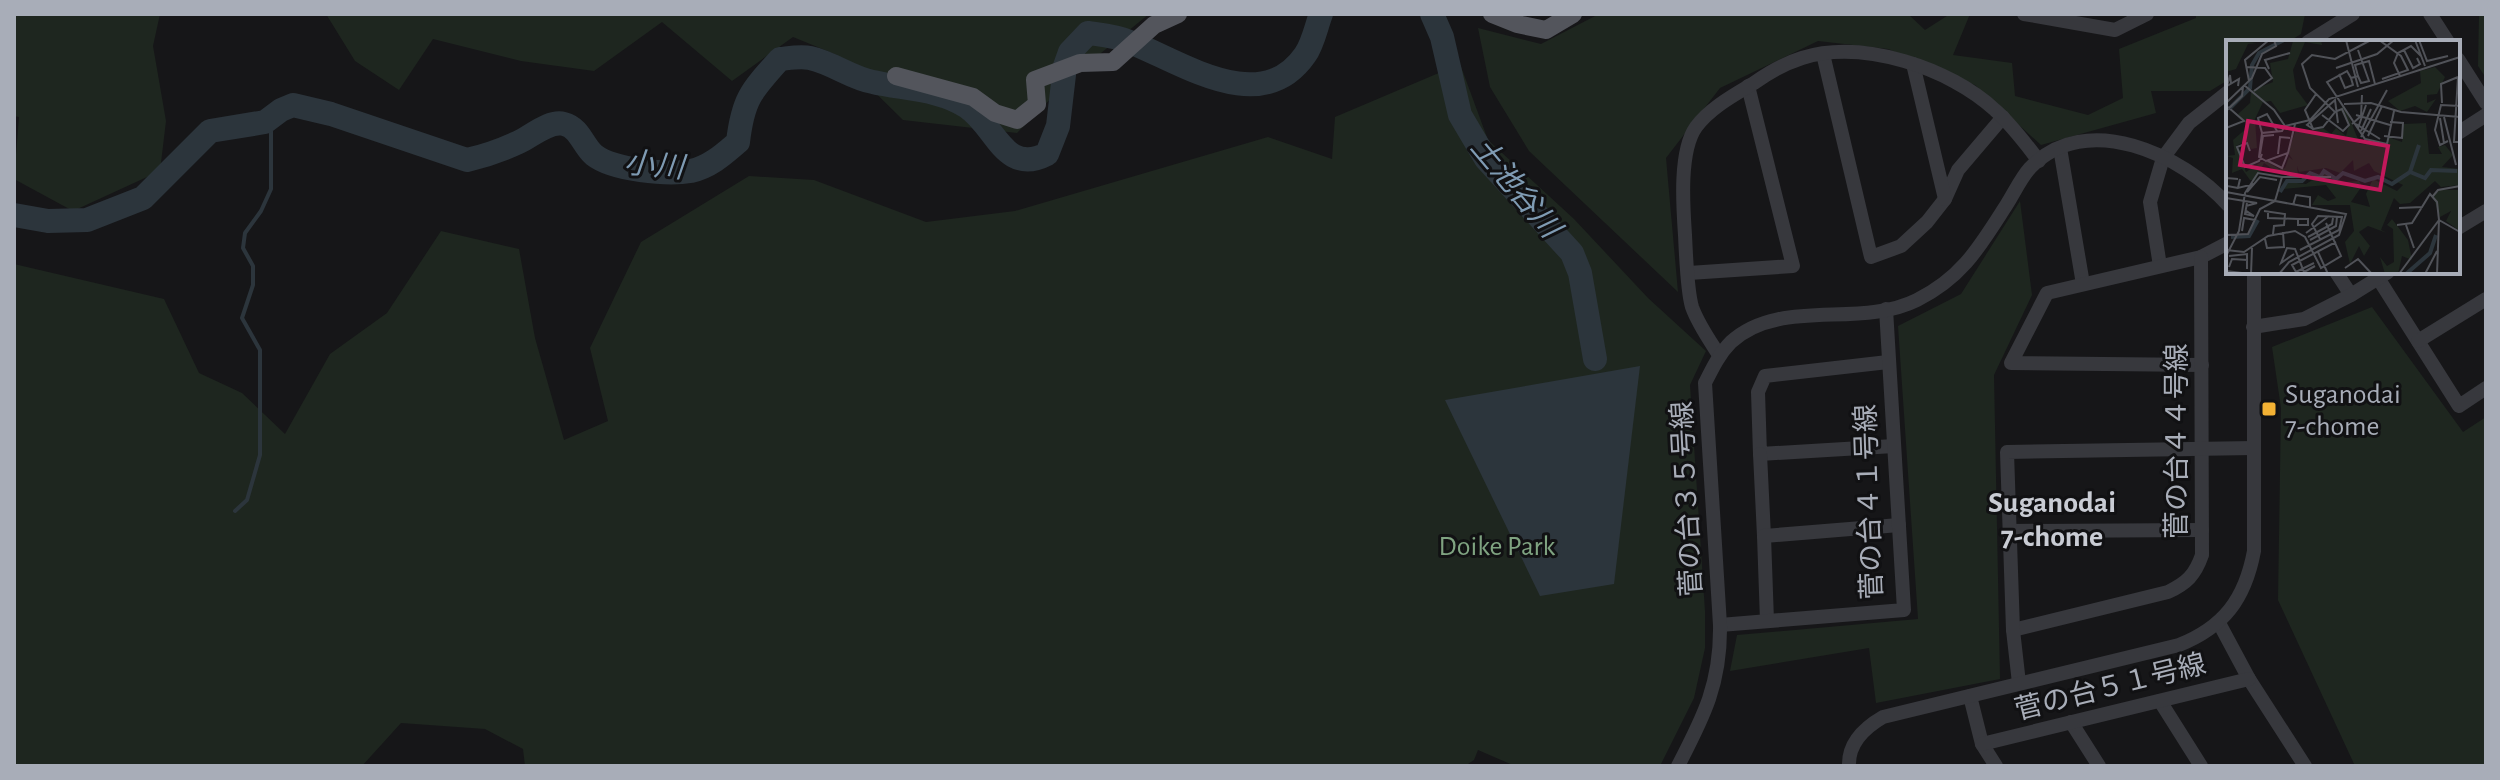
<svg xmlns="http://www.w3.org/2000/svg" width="2500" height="780" viewBox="0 0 2500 780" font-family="'Alegreya Sans','Noto Sans JP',sans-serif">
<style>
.green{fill:#1e261f}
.water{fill:#2c353c}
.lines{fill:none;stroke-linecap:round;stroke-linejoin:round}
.stream{stroke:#2c353c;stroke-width:4}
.river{stroke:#2c353c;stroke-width:24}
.minor{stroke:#37383d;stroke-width:14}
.major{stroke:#53555c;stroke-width:18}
.poi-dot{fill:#f2b134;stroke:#111113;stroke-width:3}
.labels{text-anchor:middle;stroke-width:6;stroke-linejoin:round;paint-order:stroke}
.poi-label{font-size:28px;fill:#a8adb8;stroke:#111113;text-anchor:start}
.street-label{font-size:28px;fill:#a8adb8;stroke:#111113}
.park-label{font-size:28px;fill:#7fa381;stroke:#111113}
.water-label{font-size:30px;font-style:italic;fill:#7f9bb3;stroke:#111113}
.neighbourhood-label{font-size:30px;font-weight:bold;fill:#c9ccd4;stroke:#111113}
.inset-river{fill:none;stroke:#2c353c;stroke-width:4}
.inset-road{fill:none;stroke:#505258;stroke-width:2}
.view{fill:#c2185b;fill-opacity:0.15;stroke:#c2185b;stroke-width:4}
.inset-edge{fill:none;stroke:#a8adb8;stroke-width:4}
</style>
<rect width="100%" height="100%" fill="#161618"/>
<g class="green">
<path d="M14 14H160L153 46 166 121 160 171 73 211 14 179 19 117 14 116Z"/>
<path d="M326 14H1149L1074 75 1017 133 903 120 837 55 793 37 732 81 662 22 594 71 521 61 433 39 399 90 355 61Z"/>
<path d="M1599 14H1908L1925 30 1950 14H1970L1953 55 2012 63 2015 96 2088 115 2123 98 2119 49 2196 18V14H2305L2301 34 2288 42H2228V80L2210 91H2151L2156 113 2041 145 1975 85 1888 49 1818 41 1720 88 1666 158 1678 292 1529 151 1490 87 1478 28 1541 44Z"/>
<path d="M2479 14H2486V78L2478 66Z"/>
<path d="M1460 64 1488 140 1574 219 1648 298 1706 351 1690 385 1705 611V648L1694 698 1660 766H1515L1478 750 1474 760 1465 766H525L523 749 485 729 401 723 362 766H14V264L164 299 199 373 242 393 285 434 330 354 387 313 441 231 519 249 535 338 564 440 608 421 590 348 641 242 749 176 814 180 926 222 1015 211 1268 137 1332 159 1335 117Z"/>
<path d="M2020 201 2032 295 1994 375 2000 679 1876 703 1869 648 1730 671 1737 635 1918 619 1898 326 1961 294Z"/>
<path d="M2372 307 2463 432 2486 417V766H2355L2278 600 2281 408 2272 347Z"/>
</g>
<path class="water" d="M1640 366 1614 584 1540 596 1445 400Z"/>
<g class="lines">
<path class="stream" d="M235 511 247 500 260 455V350L242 318 253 285V266L243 248 245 233 261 211 271 189V118"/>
<g class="river">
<path d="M1432 14 1442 37 1460 115 1486 159 1572 253 1580 273 1595 359"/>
<path d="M14 215 48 221 87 220 143 198 210 131 265 122 281 110 293 105 331 114 467 160C485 156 502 150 519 142 532 136 549 120 564 124 580 128 583 146 594 155 613 170 667 175 691 171 710 167 724 154 738 142 743 99 751 91 780 59 790 58 801 56 810 58 833 63 851 78 873 82 903 89 941 89 967 107 996 126 1004 176 1047 154L1058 126 1065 66 1070 52 1088 33C1102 35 1116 36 1130 42 1183 63 1261 118 1305 55 1313 44 1316 27 1321 14"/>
</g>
<g class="minor">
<path d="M2024 14 2115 30 2147 14"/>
<path d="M2430 14 2448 42"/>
<path d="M2308 42 2353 14"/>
<path d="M1823 54 1871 257 1901 246 1927 222 1945 199 1958 170 2003 117"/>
<path d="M2458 59 2486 103"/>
<path d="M1913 64 1945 199"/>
<path d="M2458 133 2486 115"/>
<path d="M2060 148 2083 284"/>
<path d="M2458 228 2486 211"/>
<path d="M2160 266 2150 202 2163 158 2189 123 2228 92"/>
<path d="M2336 272 2351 295"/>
<path d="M1689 273 1793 266 1748 86"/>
<path d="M2378 278 2459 406 2486 388"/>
<path d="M2253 327 2304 319 2351 295 2388 272"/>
<path d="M2418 341 2486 299"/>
<path d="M1719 355C1710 341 1698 324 1692 307 1687 290 1686 254 1685 235 1683 206 1679 151 1696 127 1710 108 1734 95 1754 83 1768 73 1786 63 1802 58 1863 39 1950 68 1995 110 2012 125 2025 143 2039 161"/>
<path d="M1888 362 1765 376 1758 392 1760 454 1894 446"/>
<path d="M2202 365 2011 363 2047 293 2201 257 2228 243"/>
<path d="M1760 454 1764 536"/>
<path d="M2010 531 2202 530"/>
<path d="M1767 621 1764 536 1899 525"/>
<path d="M2219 623 2249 679 2305 766"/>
<path d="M1720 625 1904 610 1886 309"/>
<path d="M2013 630 2168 592C2187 583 2195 575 2202 555L2201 257"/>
<path d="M2019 683 2013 630 2007 452 2254 448"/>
<path d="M1970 696 1982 744 1996 766"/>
<path d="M2160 701 2201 766"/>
<path d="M2071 722 2099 766"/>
<path d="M1982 744 2249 679"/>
<path d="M1678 766C1704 716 1721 683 1720 625L1705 383C1712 369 1719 354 1731 342 1780 297 1859 329 1917 300 1963 277 1980 246 2007 204 2014 193 2021 178 2030 168 2086 109 2183 155 2228 205"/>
<path d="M1849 766C1848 743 1864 728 1883 717L2179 645C2224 627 2245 599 2254 551V272"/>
</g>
<g class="major">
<path d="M1492 14 1517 24 1546 30 1573 14"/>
<path d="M896 76 973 97 995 113 1017 120 1037 104 1035 80 1080 63 1113 62 1154 25 1178 14"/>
</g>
</g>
<rect class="poi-dot" x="2261" y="401" width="16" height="16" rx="4"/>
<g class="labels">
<g class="poi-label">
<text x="2285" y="403">Suganodai<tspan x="2285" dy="32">7-chome</tspan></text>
</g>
<g class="street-label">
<text transform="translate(2176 441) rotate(-90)" y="10">菅の台４４号線</text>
<text transform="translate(1686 499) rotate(-93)" y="10">菅の台３５号線</text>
<text transform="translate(1868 502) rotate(-92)" y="10">菅の台４１号線</text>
<text transform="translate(2110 686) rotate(-14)" y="10">菅の台５１号線</text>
</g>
<g class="park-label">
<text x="1497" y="555">Doike Park</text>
</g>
<g class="water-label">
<text transform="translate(654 165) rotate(5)" y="10">小川</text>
<text transform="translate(1516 187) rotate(50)" y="10">土池谷川</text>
</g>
<g class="neighbourhood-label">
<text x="2052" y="512">Suganodai<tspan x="2052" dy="34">7-chome</tspan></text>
</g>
</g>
<g transform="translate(2226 40)">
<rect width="234" height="234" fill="#161618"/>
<path d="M0 0 31 3 22 4 10 29 0 32ZM95 0 96 5 79 2 67 30 70 49 82 65 54 73 45 61 37 62 29 79 31 108 25 109 20 101 10 106 20 132 35 122H42L53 129 59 128 63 117 67 120 62 113 70 89 79 93 97 88 105 94 110 88 120 96 123 85 114 69 118 65 134 104 161 105 162 97 176 102 178 84 200 83 203 114H216L212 107 219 105 227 115 216 127 234 129V145L215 147 209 141 184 163 174 164 168 158 155 190 161 193 142 186 133 192 144 206 138 216 133 206 124 224 119 202 128 191 124 165H86L92 155 102 161 110 158 100 145 56 149 61 142 80 144 99 132 118 142 133 141 136 146 125 162 144 167 140 154 147 139 171 151 177 145 148 131 143 123 128 131 127 120 114 133 100 128 73 132 71 126 72 134 55 135 38 123 29 141 24 140 16 129 6 133 7 118 0 116 9 115 7 100 22 87 12 74 24 63 25 51 47 42 44 23 62 19 67 1ZM209 27 219 37 211 54 201 55V63L210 59 201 72 189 66 174 71 162 61 195 43 194 31ZM214 150H234V191L220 181 225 171 214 177 207 156ZM166 179 182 200 186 220 176 216 172 234H159L154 217 161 226 168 222 167 189 161 185Z" fill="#1e261f"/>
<path class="inset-river" d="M3 69 24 48 26 25 33 13 58 0M184 132 193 105M54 152 61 141H76L84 133 94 137 98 131 110 139 117 133 139 141 152 137 166 144 184 132 199 138 205 130 231 131M5 197 23 196 32 180M180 234 204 213 210 195"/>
<path class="inset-road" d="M120 0 132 47M153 0 175 16 182 30 156 39M189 0 199 26M193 0 201 21 222 16M178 10 187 28 194 24 191 18M20 27 39 28 46 38 28 51M110 28 151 14 168 0M43 29 39 20 64 13M113 34 119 48 127 45 125 38M132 36 135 43 143 41 132 10M174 36 168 23 172 13 185 6 195 16M232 37 228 102H234M23 41 19 20 43 0M5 43 4 35 1 46 13 39 12 46M149 44 143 21 129 25 132 36 125 38 121 31 101 42 139 99 161 104 168 71M18 45 48 70 59 86M90 54 79 70 87 89 97 87 109 72 84 48 76 24 86 15 109 19 145 0M0 63 26 38 36 14 50 6 48 0M216 63 215 44 232 37M118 64 145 63 175 72 234 77M0 71 16 56 17 47M96 75 117 91 123 85 116 69 111 71M130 75 164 85M218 77 230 125M214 78 218 103M69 84 62 113 40 121 33 117 36 93 56 91 59 86 84 80 103 59 234 17M126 84 135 76 136 55M130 84 154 99M0 88 18 81 2 67M132 88 140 65M87 89 81 85 109 60 112 83M135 91 145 69M36 93 32 78 41 74 51 91M142 96 156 66M158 96 176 98 177 83 164 82M135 97 161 50M222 101 214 105 209 90 215 65 234 66M24 111 21 103 11 107 19 127 33 121 36 114M34 114 37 96 48 95M52 114 54 97 64 98M42 121 56 128 62 113M14 139 12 148 28 144M12 148 1 146V138L12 139M0 152 120 174 113 195 63 222 53 234M21 152 34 137 51 140M207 156 212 150 234 146M0 158 31 163 20 166M67 165 70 155 84 157V167M173 168 196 167 204 154 211 162 213 180 234 192M19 170 28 176 19 174 21 163M38 171 59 174 58 185 48 186 47 194M42 173V178L72 179M72 179H82V185H72ZM171 185 186 183 196 167M180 185 188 208M16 191 18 178 29 180M80 193 103 176M0 195 22 194 34 169 49 161 56 137H105M82 197 106 184 107 178M39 199 41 208 58 207 57 192M84 200 110 186 111 177M0 210 18 212 42 196 69 191 79 197 95 228 115 216 100 183M74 210 113 190 116 177 92 176 86 184 94 199M92 212 102 234M68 214 55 223 61 208 69 209 78 232 89 226M0 216 13 191 19 153 32 133 56 137M3 216 21 214V229M88 223 70 232 66 225 110 202M3 227 6 219 22 220M119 228 132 219 146 234M0 231 24 234M25 234 26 208M173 234 213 180M199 234 211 211M211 234 213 180"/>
<path class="view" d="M22 81 162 106 154 150 14 125Z"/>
<rect width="234" height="234" class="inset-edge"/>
</g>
<rect width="2500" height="780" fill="none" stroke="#a8adb8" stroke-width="32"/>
</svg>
